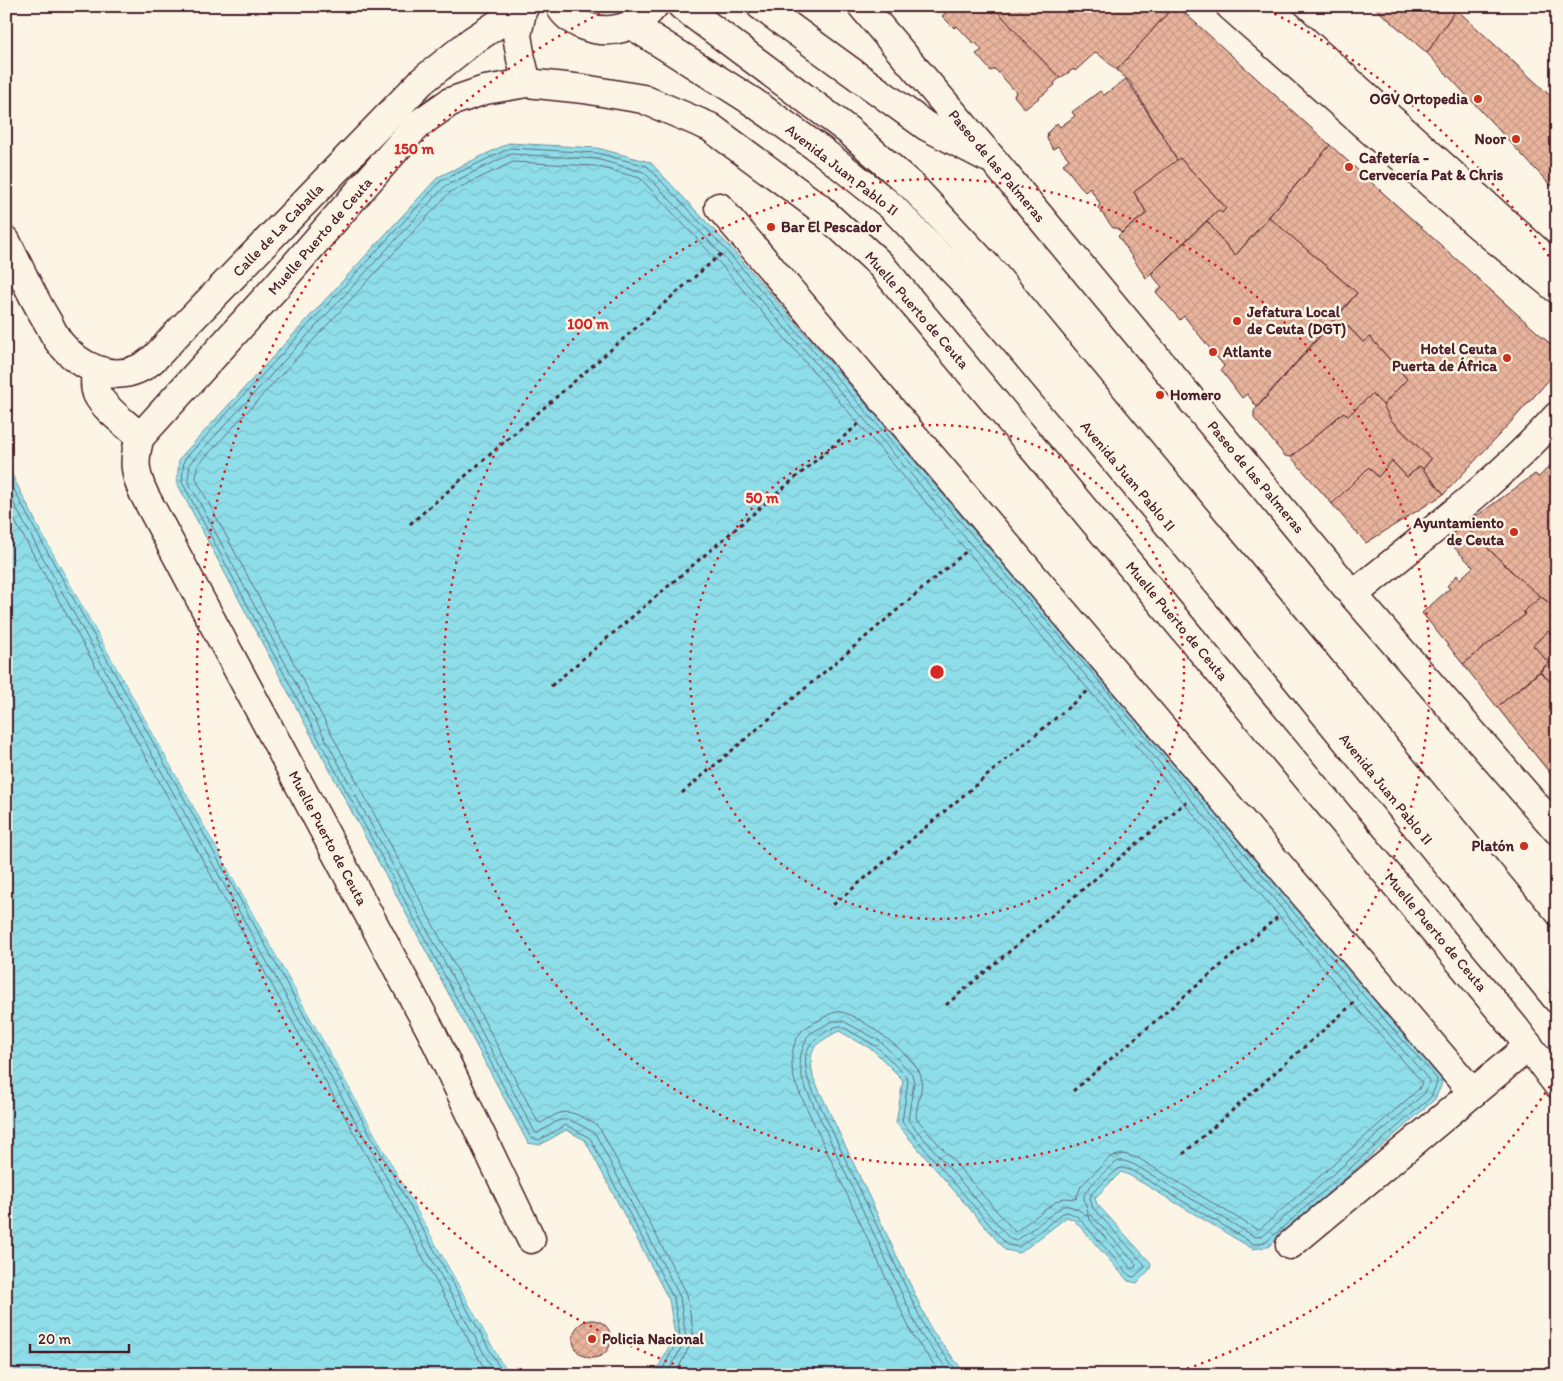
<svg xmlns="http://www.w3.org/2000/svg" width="1563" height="1381" viewBox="0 0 1563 1381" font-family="Itim,sans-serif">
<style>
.water{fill:url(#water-waves);stroke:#73929e}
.pier{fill:#fcf5e5}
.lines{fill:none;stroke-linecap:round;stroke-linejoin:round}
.shore{stroke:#656b77;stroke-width:1}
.building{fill:url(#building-cross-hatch);stroke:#4a1f2b}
.minor-casing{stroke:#4a1f2b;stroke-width:31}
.major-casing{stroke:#4a1f2b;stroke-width:31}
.path{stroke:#4a1f2b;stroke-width:3;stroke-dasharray:4 4;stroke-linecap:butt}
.minor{stroke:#fcf5e5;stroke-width:28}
.major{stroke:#fcf5e5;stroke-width:28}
.ring{fill:none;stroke:#d62828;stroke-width:2.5;stroke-dasharray:2.5 5}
.poi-dot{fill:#c8321e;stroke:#fcf5e5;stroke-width:2}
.labels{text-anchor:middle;stroke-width:5;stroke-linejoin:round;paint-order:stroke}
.poi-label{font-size:15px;font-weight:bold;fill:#4a1f2b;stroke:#fcf5e5;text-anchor:start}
.street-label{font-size:15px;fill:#4a1f2b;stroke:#fcf5e5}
.centre{fill:#d62828;stroke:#fcf5e5;stroke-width:2.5}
.ring-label{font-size:15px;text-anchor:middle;font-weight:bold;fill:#d62828;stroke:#fcf5e5;stroke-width:5;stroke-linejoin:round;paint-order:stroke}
</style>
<defs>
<pattern id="water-waves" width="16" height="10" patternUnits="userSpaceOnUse" patternTransform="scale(1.25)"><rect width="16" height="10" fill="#8edeea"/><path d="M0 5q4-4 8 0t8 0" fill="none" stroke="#7cbec9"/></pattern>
<pattern id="building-cross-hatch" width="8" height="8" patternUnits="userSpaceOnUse" patternTransform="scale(1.25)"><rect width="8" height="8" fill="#e9b49c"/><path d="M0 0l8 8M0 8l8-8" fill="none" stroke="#c99a87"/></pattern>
</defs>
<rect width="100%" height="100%" fill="#fcf5e5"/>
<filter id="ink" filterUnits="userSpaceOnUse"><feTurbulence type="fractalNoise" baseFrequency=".02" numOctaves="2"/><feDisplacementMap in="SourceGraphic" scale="10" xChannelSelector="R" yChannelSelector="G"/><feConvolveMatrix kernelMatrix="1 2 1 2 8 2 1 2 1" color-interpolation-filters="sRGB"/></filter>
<g filter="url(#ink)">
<g class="water">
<path d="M509 143 597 148 650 162 730 247 873 412 981 539 1103 678 1367 991 1442 1077 1441 1086 1435 1099 1268 1247 1253 1249 1129 1175 1121 1172 1095 1198 1097 1204 1151 1263 1150 1269 1137 1283 1128 1281 1074 1220 1067 1217 1020 1253 1005 1250 896 1123 903 1080 873 1050 839 1031C813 1045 808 1047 813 1077L931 1329 966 1375H651L658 1368 675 1335 669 1300 585 1140 566 1130 540 1145 528 1143 177 483 179 459 438 177Z"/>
<path d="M6 463 36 522 502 1363 516 1375H6Z"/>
</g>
<path class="pier" d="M38 521 504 1361 518 1375H516L502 1363 36 522Z"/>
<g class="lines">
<g class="shore">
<path d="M6 474 32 524 498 1365 508 1375"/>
<path d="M6 488 26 527 492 1368 499 1375"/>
<path d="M6 505 488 1375"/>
<path d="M1091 1215 1136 1264 1135 1268H1131L1089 1219 1088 1216Z"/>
<path d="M658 1375 662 1370 680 1336 674 1299 590 1138 566 1125 539 1140 531 1138 182 482 184 460 441 181 510 148 597 153 647 166 726 250 869 415 978 542 1099 681 1363 995 1437 1079 1436 1085 1431 1097 1266 1242 1254 1244 1131 1170 1122 1168 1118 1169 1092 1193 1090 1198 1093 1208 1145 1265V1267L1134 1277 1130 1276 1078 1217 1068 1212 1063 1213 1019 1247 1007 1245 902 1122 908 1081 906 1076 876 1046 841 1026C835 1026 831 1029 826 1032 804 1044 803 1056 808 1080L927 1332 960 1375"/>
<path d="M667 1375 686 1338 680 1297 596 1135C592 1131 588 1129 582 1126 560 1114 559 1121 538 1133L535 1132 188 481 190 463 445 186 511 154 596 159 644 172 721 254 864 419 973 547 1094 685 1358 999 1430 1081 1425 1093 1263 1236 1255 1237 1135 1165C1130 1163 1124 1160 1119 1161 1112 1163 1086 1189 1084 1195 1083 1202 1088 1208 1088 1214L1085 1215C1079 1209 1071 1205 1063 1206L1016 1241 1010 1239 908 1120 914 1082 912 1074 880 1041 843 1021H833L811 1033 807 1037 799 1059 803 1082 921 1335 952 1375"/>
<path d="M675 1375 694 1337 687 1294 602 1132C598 1125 593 1123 586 1119 565 1108 561 1111 541 1123L538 1122 196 479 197 466 450 192 513 162 595 166 640 178 716 259 859 424 967 551 1089 690 1353 1004 1422 1082 1419 1089 1260 1229H1256L1138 1158 1123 1154 1110 1157 1081 1186 1076 1199 1064 1198 1057 1201 1015 1232 916 1118C916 1104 924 1089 921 1076 917 1058 860 1015 841 1012 833 1011 826 1016 820 1020 814 1023 808 1025 803 1030 789 1045 790 1067 796 1085L914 1338 942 1375"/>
</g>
</g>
<g class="building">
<path d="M952 6H993L1025 42 1060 78 1054 83 1055 85 1025 109 1014 96 1016 92 995 69 991 71 976 54 982 50 975 42 974 44 957 26 954 28 942 16Z"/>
<path d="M993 6H1174L1117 70 1096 52 1075 71 1074 69 1060 78 1025 42Z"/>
<path d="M1174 6H1177L1330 145 1235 256 1207 221 1218 210 1222 213 1226 208 1180 158 1177 161 1168 144 1130 82 1117 70Z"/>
<path d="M1373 6H1454L1456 9 1427 53Z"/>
<path d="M1456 9 1557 102V180L1551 186 1427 53Z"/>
<path d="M1126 79 1168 144 1177 161 1134 192 1147 213 1121 233 1117 228H1113L1098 208 1100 204 1090 188 1085 192 1063 164 1069 159 1058 146 1053 149 1047 139 1048 132 1057 123 1060 127 1075 116 1072 112 1100 91 1104 95Z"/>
<path d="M1330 145 1557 350V371L1511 422 1444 494 1423 469 1431 459 1391 420 1383 405 1407 379 1370 337 1363 342 1338 316 1357 293 1269 217Z"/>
<path d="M1180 158 1226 208 1222 213 1218 210 1146 278 1118 236 1147 213 1134 192Z"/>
<path d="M1269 217 1357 293 1257 407 1247 394 1242 398 1221 370 1224 366 1184 316 1180 320 1156 292 1162 287 1151 274 1207 221 1235 256Z"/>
<path d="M1338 316 1363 342 1370 337 1407 379 1383 405 1372 394 1348 416 1344 412 1291 457 1285 456 1254 418V411Z"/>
<path d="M1372 394 1383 405 1391 420 1431 459 1423 469 1420 466 1407 477 1392 461 1378 477 1369 467 1332 504 1291 457 1344 412 1348 416Z"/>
<path d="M1557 458V609L1525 584 1464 525 1535 474 1539 477Z"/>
<path d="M1392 461 1407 477 1420 466 1444 494 1366 543 1332 504 1369 467 1378 477Z"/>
<path d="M1458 525 1460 527 1464 525 1510 570 1541 597 1523 612 1526 614 1463 664 1422 613 1450 588 1447 586 1457 575 1460 579 1473 567 1445 538Z"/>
<path d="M1541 597 1557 609V641L1548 631 1533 645 1549 663 1497 707 1463 664 1526 614 1523 612Z"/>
<path d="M1548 631 1557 641V688L1540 672 1549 663 1533 645Z"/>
<path d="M1540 672 1557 688V782L1497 707Z"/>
<circle cx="592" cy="1339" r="19"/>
</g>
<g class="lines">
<g class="minor-casing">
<g id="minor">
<path d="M761 6 926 126 986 157"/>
<path d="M862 6 994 161 1353 595 1557 830"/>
<path d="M1230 6 1478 225 1557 289"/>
<path d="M1266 6 1548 261"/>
<path d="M523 7 517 35 521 59 527 83"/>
<path d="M719 207 1473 1093"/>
<path d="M6 241C19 267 31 294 46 319 51 327 54 336 60 343 78 365 109 382 138 369 152 363 162 350 172 339L422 81 472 41 525 6"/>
<path d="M97 370C95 379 94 386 97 394 104 409 128 425 140 437"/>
<path d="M1353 595C1422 538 1497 483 1557 416"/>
<path d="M531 1239 431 1031 145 496C134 474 133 460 140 437L275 288 417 125 450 102 485 90 527 83 584 89 643 99 710 127 817 206 880 264 1515 1028 1557 1084"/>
<path d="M1290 1245 1529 1046"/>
</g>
</g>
<g class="major-casing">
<g id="major">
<path d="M560 6C564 15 575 22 584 26 610 36 636 28 654 6"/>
<path d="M682 6 849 131 914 188 993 273 1557 956"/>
<path d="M632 25 750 100 822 151 891 206 972 290 1250 622 1557 999"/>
</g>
</g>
<g class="path">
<path d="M410 524 721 254"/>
<path d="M551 686 861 422"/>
<path d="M682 793 969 549"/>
<path d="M833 905 1089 690"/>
<path d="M946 1005 1186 802"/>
<path d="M1073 1091 1280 915"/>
<path d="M1183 1154 1355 1002"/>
</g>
<use href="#minor" class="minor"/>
<use href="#major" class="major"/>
</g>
</g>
<g class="ring">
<circle cx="937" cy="672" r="247"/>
<circle cx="937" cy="672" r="493"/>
<path d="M1554 1080A740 740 0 0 1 1172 1374M702 1374A740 740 0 0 1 613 7M1261 7A740 740 0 0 1 1554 264"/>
</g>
<g class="poi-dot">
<circle cx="1478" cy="99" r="5"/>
<circle cx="1516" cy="139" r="5"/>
<circle cx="1349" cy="167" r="5"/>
<circle cx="771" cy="227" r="5"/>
<circle cx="1237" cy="321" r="5"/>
<circle cx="1213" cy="352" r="5"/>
<circle cx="1507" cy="358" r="5"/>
<circle cx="1160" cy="395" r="5"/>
<circle cx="1514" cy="532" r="5"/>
<circle cx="1524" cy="846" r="5"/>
<circle cx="592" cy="1339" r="5"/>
</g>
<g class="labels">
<g class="poi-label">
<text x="1468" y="104" text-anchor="end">OGV Ortopedia</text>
<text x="1506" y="144" text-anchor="end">Noor</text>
<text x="1359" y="163">Cafetería -<tspan x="1359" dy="17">Cervecería Pat &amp; Chris</tspan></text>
<text x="781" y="232">Bar El Pescador</text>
<text x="1247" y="317">Jefatura Local<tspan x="1247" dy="17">de Ceuta (DGT)</tspan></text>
<text x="1497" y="354" text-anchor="end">Hotel Ceuta<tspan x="1497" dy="17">Puerta de África</tspan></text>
<text x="1223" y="357">Atlante</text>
<text x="1170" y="400">Homero</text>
<text x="1504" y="528" text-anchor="end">Ayuntamiento<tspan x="1504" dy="17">de Ceuta</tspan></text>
<text x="1514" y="851" text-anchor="end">Platón</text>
<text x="602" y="1344">Policia Nacional</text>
</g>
<g class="street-label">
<text transform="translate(997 166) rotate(50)" y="5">Paseo de las Palmeras</text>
<text transform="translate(842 170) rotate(38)" y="5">Avenida Juan Pablo II</text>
<text transform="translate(278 230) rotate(-46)" y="5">Calle de La Caballa</text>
<text transform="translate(320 236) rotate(-49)" y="5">Muelle Puerto de Ceuta</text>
<text transform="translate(917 310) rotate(49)" y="5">Muelle Puerto de Ceuta</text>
<text transform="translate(1128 476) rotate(50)" y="5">Avenida Juan Pablo II</text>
<text transform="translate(1256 477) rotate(50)" y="5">Paseo de las Palmeras</text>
<text transform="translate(1177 621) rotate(50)" y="5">Muelle Puerto de Ceuta</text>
<text transform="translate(1386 789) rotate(51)" y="5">Avenida Juan Pablo II</text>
<text transform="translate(328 838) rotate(62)" y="5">Muelle Puerto de Ceuta</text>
<text transform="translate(1436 932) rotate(50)" y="5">Muelle Puerto de Ceuta</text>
</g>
</g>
<circle cx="937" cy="672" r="8" class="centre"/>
<g class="ring-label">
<text x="414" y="154">150 m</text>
<text x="588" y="329">100 m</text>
<text x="762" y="503">50 m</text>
</g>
<rect width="1563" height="1381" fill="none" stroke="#fcf5e5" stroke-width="25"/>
<rect x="12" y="12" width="1538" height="1356" fill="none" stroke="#4a1f2b" stroke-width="2" filter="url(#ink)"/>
<path d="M30 1344v8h99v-8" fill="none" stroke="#4a1f2b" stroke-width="2.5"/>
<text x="38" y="1344" font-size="15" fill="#4a1f2b" stroke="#fcf5e5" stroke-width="4" paint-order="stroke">20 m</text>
</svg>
